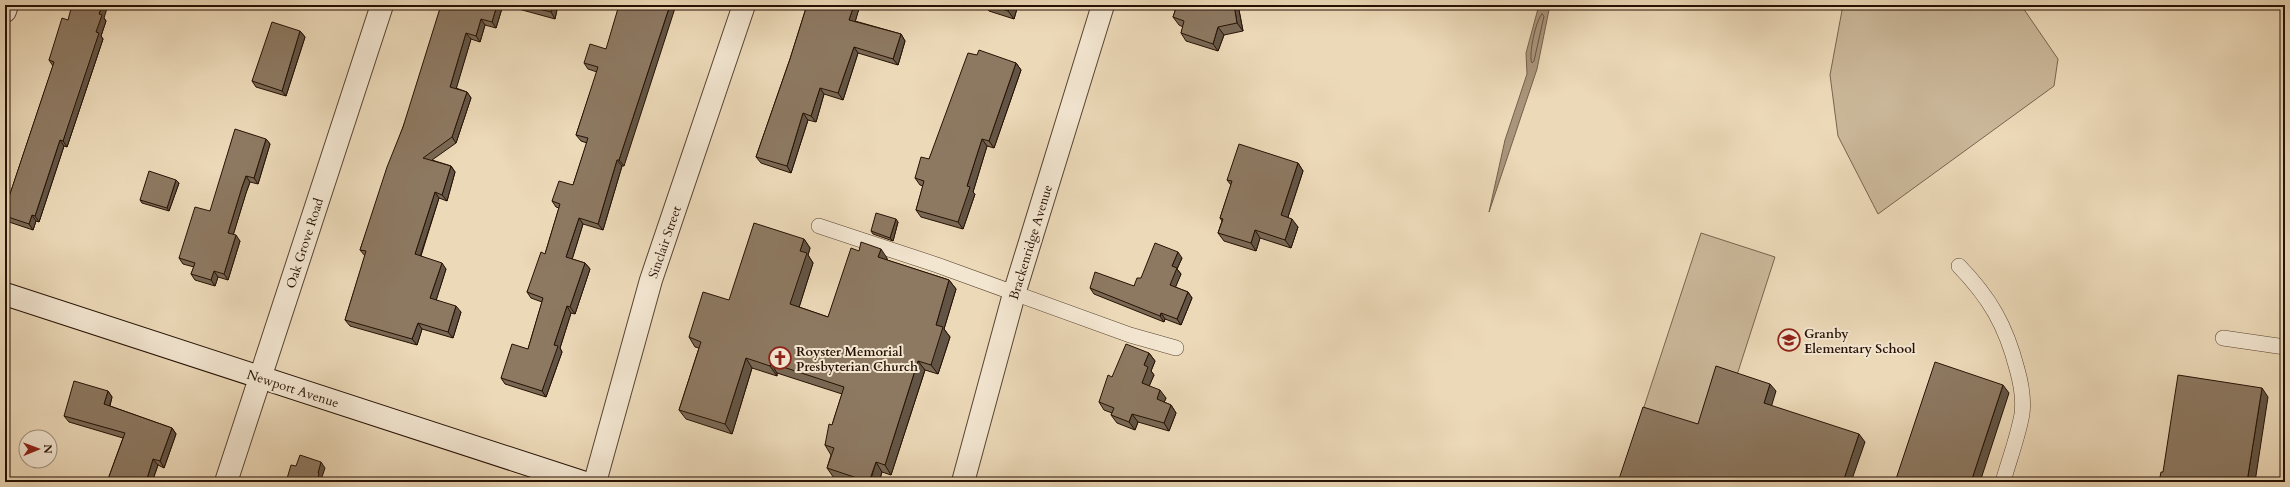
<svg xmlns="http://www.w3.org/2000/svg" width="2290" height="487" viewBox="0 0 2290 487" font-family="Cardo,serif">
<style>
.green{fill:#cab799;stroke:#78644e}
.water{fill:#a9957b;stroke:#75604b}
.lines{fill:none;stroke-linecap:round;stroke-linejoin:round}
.shore{stroke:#685340;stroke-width:1}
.lane-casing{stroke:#584331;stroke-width:16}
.street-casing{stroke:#584331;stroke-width:24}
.secondary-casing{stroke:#261104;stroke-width:24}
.lane{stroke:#f3e6d1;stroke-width:15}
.street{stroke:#f3e6d1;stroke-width:22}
.secondary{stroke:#f3e6d1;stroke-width:22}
.wall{fill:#796854;stroke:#261104}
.shaded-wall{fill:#635545;stroke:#261104}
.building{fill:#8d7962;stroke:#261104}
.labels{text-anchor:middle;stroke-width:4;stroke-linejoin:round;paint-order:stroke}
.street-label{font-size:13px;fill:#261104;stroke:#f3e6d1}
.poi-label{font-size:13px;font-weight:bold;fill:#261104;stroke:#f3e6d1;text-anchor:start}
</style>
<rect width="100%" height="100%" fill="#ecd9b8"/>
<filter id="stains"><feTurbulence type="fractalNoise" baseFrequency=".005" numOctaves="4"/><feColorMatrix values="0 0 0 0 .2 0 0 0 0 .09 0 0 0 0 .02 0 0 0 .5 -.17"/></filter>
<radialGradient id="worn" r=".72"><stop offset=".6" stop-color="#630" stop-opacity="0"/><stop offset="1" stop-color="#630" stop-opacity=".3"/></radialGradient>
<g class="green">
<path d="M1843 5H2021L2058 59 2054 86 1878 214 1838 136 1830 75Z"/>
<path d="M1701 233 1775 257 1736 378 1703 432 1642 413Z"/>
</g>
<path class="water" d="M1539 5H1550L1537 69 1489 212 1505 140 1527 74 1526 53Z"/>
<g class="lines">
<path class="shore" d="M1542 14 1544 16 1534 61 1532 63C1528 56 1536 19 1542 14Z"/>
<g class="lane-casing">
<g id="lane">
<path d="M819 226 937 265 1130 335 1176 348"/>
<path d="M1959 266C1990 298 2006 326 2017 369 2021 383 2024 398 2022 414 2018 437 2009 460 2003 482"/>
<path d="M2223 338 2285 347"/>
</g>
</g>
<g class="street-casing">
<g id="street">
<path d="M5 11 7 5"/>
<path d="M226 482 382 5"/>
<path d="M595 482 651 280 744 5"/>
<path d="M963 482 1014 294 1103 5"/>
</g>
</g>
<g class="secondary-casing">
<path id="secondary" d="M5 294 582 482"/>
</g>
<use href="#lane" class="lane"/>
<use href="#street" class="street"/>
<use href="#secondary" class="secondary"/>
</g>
<g class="wall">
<path d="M449 5H503L496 28 485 25 480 42 471 39 456 88 467 92 471 98 456 143 432 160 451 166 455 172 447 201 439 198 421 256 446 269 436 300 461 312 453 338 422 329 417 345 350 326 345 320 365 256 360 250 403 127Z"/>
<path d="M504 5H558L555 19Z"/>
<path d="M807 5H860L855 21 901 34 905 41 898 65 858 53 843 100 824 94 816 122 808 120 791 173 761 163 756 157 790 59Z"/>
<path d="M985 5H1018L1014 19 989 11Z"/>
<path d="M1177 5H1238L1243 31 1224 35 1218 51 1186 41 1181 33 1183 27 1179 25 1173 17Z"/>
<path d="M104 18 106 21 101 36 103 39 67 147 64 146 39 222 36 221 33 230 9 222 5 216 8 209 6 206 53 66 49 60 68 20Z"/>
<path d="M300 31 305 37 286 96 256 87 252 81Z"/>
<path d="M606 49 624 166H622L603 230 583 224 572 259 585 263 590 269 575 314 571 313 560 348 562 352 546 397 505 384 501 378 528 349 542 302 531 298 527 292 545 254 559 208 556 207 552 201 573 185 587 143 581 141 576 135 597 72 588 69 584 63Z"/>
<path d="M977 55 1016 63 1021 70 994 148 987 146 973 192 975 194 963 229 921 217 916 210 923 186 920 185 915 178 929 159Z"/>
<path d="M266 139 270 144 258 184 250 182 246 193 233 235 240 241 228 280 218 277 215 286 195 280 191 274 194 267 183 264 179 258 210 211Z"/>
<path d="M1298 163 1303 171 1288 217 1298 227 1291 248 1260 238 1256 251 1224 241 1218 233 1222 221 1220 218 1231 185 1227 180Z"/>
<path d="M179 183 169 211 142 203 140 200Z"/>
<path d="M898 222 893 241 873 234 871 231Z"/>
<path d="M804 239 810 248 808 255 813 263 799 307 828 317 859 251 887 258V260L949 280 956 289 944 329 950 337 938 374 925 370 891 475 882 472 879 482H847L834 478 827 468 831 455 825 445 832 425 842 394 777 373V376L752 368 732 434 686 419 679 410 699 348 695 347 689 337 729 300Z"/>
<path d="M1182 258 1177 269 1181 274 1175 287 1188 292 1192 298 1181 325 1165 319 1164 322 1094 294 1090 288 1134 286 1141 278Z"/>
<path d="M1149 353 1155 361 1151 371 1154 375 1149 386 1166 398 1164 402 1171 405 1176 413 1169 431 1138 422 1135 430 1117 423 1111 415 1112 413 1104 410 1099 402 1112 377Z"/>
<path d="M108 391 112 397 110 406 172 428 176 434 164 468 158 465 152 482H107L123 438 69 422 64 416Z"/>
</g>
<g class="shaded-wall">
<path d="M102 5H108L104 18 106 21 101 36 103 39 67 147 63 141 96 32 99 14Z"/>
<path d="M497 5H503L496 28 492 22Z"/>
<path d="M553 5H558L555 19 551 12Z"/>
<path d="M670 5H676L624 166 619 160Z"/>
<path d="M854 5H860L854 26 849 20Z"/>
<path d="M1010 5H1018L1014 19 1008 11Z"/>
<path d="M1234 5H1238L1243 31 1237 23Z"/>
<path d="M481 19 485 25 480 42 476 36Z"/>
<path d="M1218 27 1224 35 1218 51 1213 44Z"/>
<path d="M300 31 305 37 286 96 282 91Z"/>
<path d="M466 33 471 39 455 93 450 87Z"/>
<path d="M901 34 905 41 898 65 893 59Z"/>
<path d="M854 47 858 53 843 100 838 93Z"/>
<path d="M1016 63 1021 70 994 148 989 141Z"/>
<path d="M820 88 824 94 816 122 811 116Z"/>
<path d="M467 92 471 98 456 143 452 137Z"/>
<path d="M803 113 808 120 791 173 787 166Z"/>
<path d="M266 139 270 144 258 184 254 178Z"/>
<path d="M982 139 987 146 973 192 975 194 963 229 958 222 967 186Z"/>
<path d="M60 140 64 146 39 222 35 216Z"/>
<path d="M617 160 622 166 603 230 598 224Z"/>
<path d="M1298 163 1303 171 1286 223 1281 215Z"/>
<path d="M451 166 455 172 447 201 442 195Z"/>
<path d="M246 176 250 182 246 193 232 239 228 233 242 187Z"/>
<path d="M176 180 179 183 169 211 167 208Z"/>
<path d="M435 192 439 198 419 260 415 254Z"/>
<path d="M32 215 36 221 33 230 29 224Z"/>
<path d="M579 218 583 224 571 263 566 257Z"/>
<path d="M896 219 898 222 893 241 890 238Z"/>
<path d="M1292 219 1298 227 1291 248 1285 240Z"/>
<path d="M1255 230 1260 238 1256 251 1251 243Z"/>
<path d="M236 235 240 241 228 280 224 274Z"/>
<path d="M804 239 810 248 808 255 813 263 797 314 790 304 800 251Z"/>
<path d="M881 249 887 258 885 267 878 257Z"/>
<path d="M1178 252 1182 258 1177 269 1181 274 1174 291 1170 285 1172 266Z"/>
<path d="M442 263 446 269 435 304 430 298Z"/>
<path d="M585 263 590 269 575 314 570 307Z"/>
<path d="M214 271 218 277 215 286 211 280Z"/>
<path d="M949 280 956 289 944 329 950 337 938 374 931 365 936 325Z"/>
<path d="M1188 292 1192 298 1181 325 1177 319Z"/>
<path d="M456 306 461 312 453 338 448 332Z"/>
<path d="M567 306 571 313 560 348 562 352 546 397 542 391 554 345Z"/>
<path d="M1161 313 1165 319 1164 322 1160 316Z"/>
<path d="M418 323 422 329 417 345 412 339Z"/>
<path d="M1149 353 1155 361 1151 371 1154 375 1147 391 1142 383 1144 365Z"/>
<path d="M746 358 752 368 732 434 725 424Z"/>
<path d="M918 361 925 370 891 475 885 465Z"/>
<path d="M771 363 777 373V376L770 366Z"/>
<path d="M1770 384 1776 391 1770 411 1764 403Z"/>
<path d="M2003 385 2009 393 1980 482H1971Z"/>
<path d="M2262 388 2268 397 2255 482H2247Z"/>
<path d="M1160 390 1166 398 1162 407 1157 399Z"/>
<path d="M108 391 112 397 108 411 104 404Z"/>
<path d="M1171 405 1176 413 1169 431 1164 423Z"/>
<path d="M1132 414 1138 422 1135 430 1129 422Z"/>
<path d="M172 428 176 434 164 468 160 461Z"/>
<path d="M1859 434 1865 442 1851 482H1843Z"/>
<path d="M153 459 158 465 152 482H146Z"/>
<path d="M321 462 325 468 322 477 323 479V482H320L318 478V473Z"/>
<path d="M876 462 882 472 879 482H870Z"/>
</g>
<g class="building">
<path d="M72 5H102L99 14 102 15 96 32 99 33 63 141 60 140 35 216 32 215 29 224 5 216 8 207 6 206 54 62 49 60 62 18 68 20Z"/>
<path d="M441 5 449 7V5H497L492 22 481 19 476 36 466 33 450 87 467 92 452 137 423 158 451 166 442 195 435 192 415 254 442 263 430 298 456 306 448 332 418 323 412 339 345 320 366 251 360 250 387 167 403 127Z"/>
<path d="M522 5H553L551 12Z"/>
<path d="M619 5H670L619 160H617L598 224 579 218 566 257 585 263 570 307 567 306 554 345 558 346 542 391 501 378 512 344 528 349 543 298 527 292 541 252 545 254 560 204 552 201 559 181 573 185 588 138 576 135 598 67 584 63 590 44 606 49Z"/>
<path d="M807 5H854L849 20 901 34 893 59 854 47 838 93 820 88 811 116 803 113 787 166 756 157 790 59Z"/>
<path d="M990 5H1010L1008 11Z"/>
<path d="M1177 5H1234L1237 23 1218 27 1213 44 1181 33 1184 21 1173 17Z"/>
<path d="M272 22 300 31 282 91 252 81Z"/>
<path d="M979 50 1016 63 989 141 982 139 967 186 970 187 958 222 916 210 924 181 915 178 921 157 929 159 968 53 977 55Z"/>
<path d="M235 129 266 139 254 178 246 176 242 187 228 233 236 235 224 274 214 271 211 280 191 274 195 263 179 258 195 207 210 211Z"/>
<path d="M1239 144 1298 163 1281 215 1292 219 1285 240 1255 230 1251 243 1218 233 1223 219 1220 218 1232 181 1227 180Z"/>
<path d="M149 171 176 180 167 208 140 200Z"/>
<path d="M876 213 896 219 890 238 871 231Z"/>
<path d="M754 223 804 239 800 251 807 253 790 304 828 317 851 248 859 251 861 242 881 249 878 257 949 280 936 325 943 327 931 365 918 361 885 465 876 462 869 482 827 468 834 448 825 445 829 424 832 425 844 387 771 363 770 366 746 358 725 424 679 410 701 342 689 337 703 292 729 300Z"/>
<path d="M1155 243 1178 252 1172 266 1177 268 1170 285 1188 292 1177 319 1161 313 1160 316 1090 288 1095 272 1134 286 1137 278H1141Z"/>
<path d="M1126 344 1149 353 1144 365 1148 367 1142 383 1160 390 1157 399 1171 405 1164 423 1132 414 1129 422 1111 415 1114 408 1099 402 1108 375 1112 377Z"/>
<path d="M1935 362 2003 385 1971 482H1895Z"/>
<path d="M1716 366 1770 384 1764 403 1859 434 1843 482H1618L1643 407 1698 424Z"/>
<path d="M2178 375 2262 388 2247 482H2159L2161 472H2163Z"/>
<path d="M74 381 108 391 104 404 172 428 160 461 153 459 146 482H107L125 433 64 416Z"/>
<path d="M300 455 321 462 318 473H319L318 478 321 479 320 482H286L291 465 296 466Z"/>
</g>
<defs>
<g id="school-ring" transform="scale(1.15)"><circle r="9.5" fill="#f3e6d1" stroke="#8f2418" stroke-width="1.5"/><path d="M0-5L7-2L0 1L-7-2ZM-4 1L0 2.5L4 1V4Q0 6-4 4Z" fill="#8f2418"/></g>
<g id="church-ring" transform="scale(1.15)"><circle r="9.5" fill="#f3e6d1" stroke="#8f2418" stroke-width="1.5"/><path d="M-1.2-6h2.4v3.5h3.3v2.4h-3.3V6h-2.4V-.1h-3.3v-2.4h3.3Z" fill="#8f2418"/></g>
</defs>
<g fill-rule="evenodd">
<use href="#school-ring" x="1789" y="340"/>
<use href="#church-ring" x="780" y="358"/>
</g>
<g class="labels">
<g class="street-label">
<text transform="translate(664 242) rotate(-71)" y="5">Sinclair Street</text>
<text transform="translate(1030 242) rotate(-73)" y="5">Brackenridge Avenue</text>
<text transform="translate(304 243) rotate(-72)" y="5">Oak Grove Road</text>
<text transform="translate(293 388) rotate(18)" y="5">Newport Avenue</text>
</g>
<g class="poi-label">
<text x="1804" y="338">Granby<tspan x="1804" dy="15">Elementary School</tspan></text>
<text x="796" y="356">Royster Memorial<tspan x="796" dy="15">Presbyterian Church</tspan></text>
</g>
</g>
<rect width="2290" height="487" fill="none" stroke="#ecd9b8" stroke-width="20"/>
<rect x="6" y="6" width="2278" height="475" fill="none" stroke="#261104" stroke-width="2"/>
<rect x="10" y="10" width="2270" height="467" fill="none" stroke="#261104"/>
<g transform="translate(38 449) rotate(89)"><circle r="19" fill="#f3e6d1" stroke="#a1917f"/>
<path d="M0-3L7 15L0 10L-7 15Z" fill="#8f2418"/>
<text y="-6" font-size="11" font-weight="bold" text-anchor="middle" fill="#261104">N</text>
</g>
<rect width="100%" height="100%" filter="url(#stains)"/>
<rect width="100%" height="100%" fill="url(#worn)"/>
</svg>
